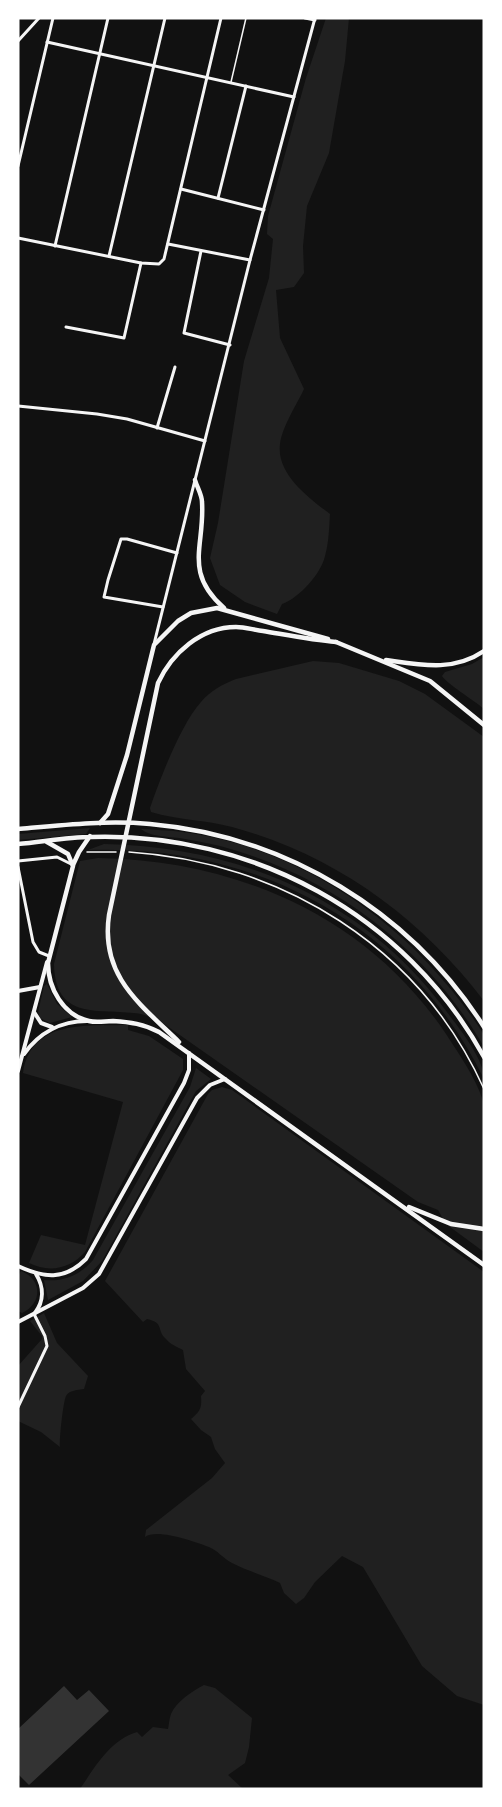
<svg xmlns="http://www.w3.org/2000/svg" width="502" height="1807" viewBox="0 0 502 1807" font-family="'PT Sans',sans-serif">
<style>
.green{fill:#202020}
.water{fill:#333}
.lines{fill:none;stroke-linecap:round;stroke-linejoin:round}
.path{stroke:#f5f5f5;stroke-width:1.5}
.service{stroke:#f5f5f5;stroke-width:1.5}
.minor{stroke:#f5f5f5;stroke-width:3}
.tertiary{stroke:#f5f5f5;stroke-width:4}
.primary{stroke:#f5f5f5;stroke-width:4.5}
</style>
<rect width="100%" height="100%" fill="#111"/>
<g class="green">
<path d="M326 18H349L345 61 329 153 307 206 303 246 304 273 294 287 276 290 280 338 304 389C297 404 282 427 280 444 276 474 309 498 330 514 329 528 329 542 325 556 321 574 299 598 282 604L277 614 245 602 220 585 210 558 218 523 244 361 269 278 273 239 267 234 268 216 306 78Z"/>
<path d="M484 657V709C475 701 446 683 442 676L445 672 472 664Z"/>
<path d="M313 661 339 663 399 681 425 694 484 737V1001C420 917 335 855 232 827 206 820 178 820 151 812L150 808C160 779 181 724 201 702 210 691 223 684 236 679Z"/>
<path d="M90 828 86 834 18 840V834Z"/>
<path d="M141 829C155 830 169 830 182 832 305 848 412 927 479 1027L484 1035V1047C429 952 340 882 234 850 218 845 202 842 185 839 171 836 152 838 141 829Z"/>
<path d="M104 844C244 847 367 901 450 1016 462 1032 484 1060 484 1079 408 925 258 844 88 850Z"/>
<path d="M98 858C236 860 367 916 446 1034 459 1054 476 1078 483 1101 487 1113 484 1130 484 1142 484 1179 484 1215 484 1252L446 1224 438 1210 418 1202 157 1019C149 1017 141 1013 134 1013 95 1009 55 1019 54 964L80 861Z"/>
<path d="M47 984 57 1004 72 1017 50 1023 40 1018 38 1012 44 986Z"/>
<path d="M128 1025V1030L149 1036 183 1059V1070L85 1252C70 1269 49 1273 29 1263L41 1235 85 1245 123 1102 23 1073C31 1019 87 1026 128 1025Z"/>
<path d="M196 1068 211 1079 196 1091 102 1261 83 1281 48 1300 44 1280C64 1282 80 1275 93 1260L190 1087Z"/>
<path d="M222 1087 232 1090 484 1272V1705L457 1696 422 1666 363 1567 342 1556 315 1582 304 1598 296 1604 284 1593 280 1583C264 1575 247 1571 232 1563 224 1559 217 1550 209 1547 195 1542 157 1528 145 1537L146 1530 212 1478 225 1463 215 1449 211 1437 201 1430 191 1419C200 1411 202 1409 201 1396L205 1391 186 1369 183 1350C177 1347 170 1344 166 1339 156 1330 165 1323 147 1319L143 1322 105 1281 208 1094 212 1090Z"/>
<path d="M21 1271C42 1279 43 1303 22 1313L18 1311V1276Z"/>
<path d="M44 1313 57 1343 88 1376 84 1389C78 1390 69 1390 66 1396 63 1402 59 1441 60 1447L41 1432 18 1421V1366L42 1339V1336L30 1321Z"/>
<path d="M204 1685 215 1688 252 1718 249 1747 245 1763 228 1775 243 1789H80C95 1767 110 1740 137 1732L142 1737 153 1727 168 1729C169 1725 169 1719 171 1714 176 1702 192 1691 204 1685Z"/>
</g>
<path class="water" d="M64 1686 77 1700 89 1690 109 1711 29 1785 18 1774V1729Z"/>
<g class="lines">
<g class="path">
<path d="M87 852H116"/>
<path d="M129 852C282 862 420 947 484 1089"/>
</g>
<path class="service" d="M231 82 246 18"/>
<g class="minor">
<path d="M305 18 315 20"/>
<path d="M18 41 39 18"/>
<path d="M47 42 294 97"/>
<path d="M18 166 53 18"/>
<path d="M181 189 264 210"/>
<path d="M218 198 246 86"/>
<path d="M18 238 141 263 159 264 164 259 221 18"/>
<path d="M168 244 250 260"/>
<path d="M55 246 108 18"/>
<path d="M201 251 184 333 230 345"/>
<path d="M109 256 165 18"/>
<path d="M66 327 124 338 141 263"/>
<path d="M18 406 97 414 127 419 205 441"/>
<path d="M157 428 175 367"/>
<path d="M163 607 104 597 108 580 121 539H127L177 553"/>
<path d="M154 644 250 260 315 18"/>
<path d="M18 861 57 857 71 864"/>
<path d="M18 867 33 942 39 952 49 956"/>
<path d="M18 1407 47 1346 45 1336 34 1314"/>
</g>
<g class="tertiary">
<path d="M18 991 40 987"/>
<path d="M34 1012 41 1023 52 1027"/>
<path d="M24 1054C39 1033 61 1021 87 1021"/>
<path d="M18 1071 47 962"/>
<path d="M18 1266C44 1278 64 1281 86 1259L184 1083 189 1070V1053"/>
<path d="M35 1313C44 1301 44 1287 36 1274"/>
<path d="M18 1322 83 1288 99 1274 197 1098 210 1085 225 1079"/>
</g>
<g class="primary">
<path d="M195 480C197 487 202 495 202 502 205 546 183 572 224 608"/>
<path d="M336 642 430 681 484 725"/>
<path d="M386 660C421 665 453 672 484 651"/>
<path d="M100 823 108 814 127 755 154 645 178 621 191 613 217 608 328 639"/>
<path d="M18 829C62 825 106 820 150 824 286 836 410 911 484 1027"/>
<path d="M47 842 68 854 73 866 48 963C48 988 63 1015 89 1021 97 1023 105 1021 113 1021 130 1022 144 1024 159 1032L484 1265"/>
<path d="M18 844C42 842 67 837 91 837 252 832 405 914 484 1057"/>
<path d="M73 865 79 852 90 836"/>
<path d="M179 1042C140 1004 100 976 109 915L158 683C172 653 201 627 236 627 245 627 254 630 263 631 287 635 312 640 336 642"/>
<path d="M409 1207 451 1224 484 1229"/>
</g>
</g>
<rect width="502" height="1807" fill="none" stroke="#ffffff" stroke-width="39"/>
</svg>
